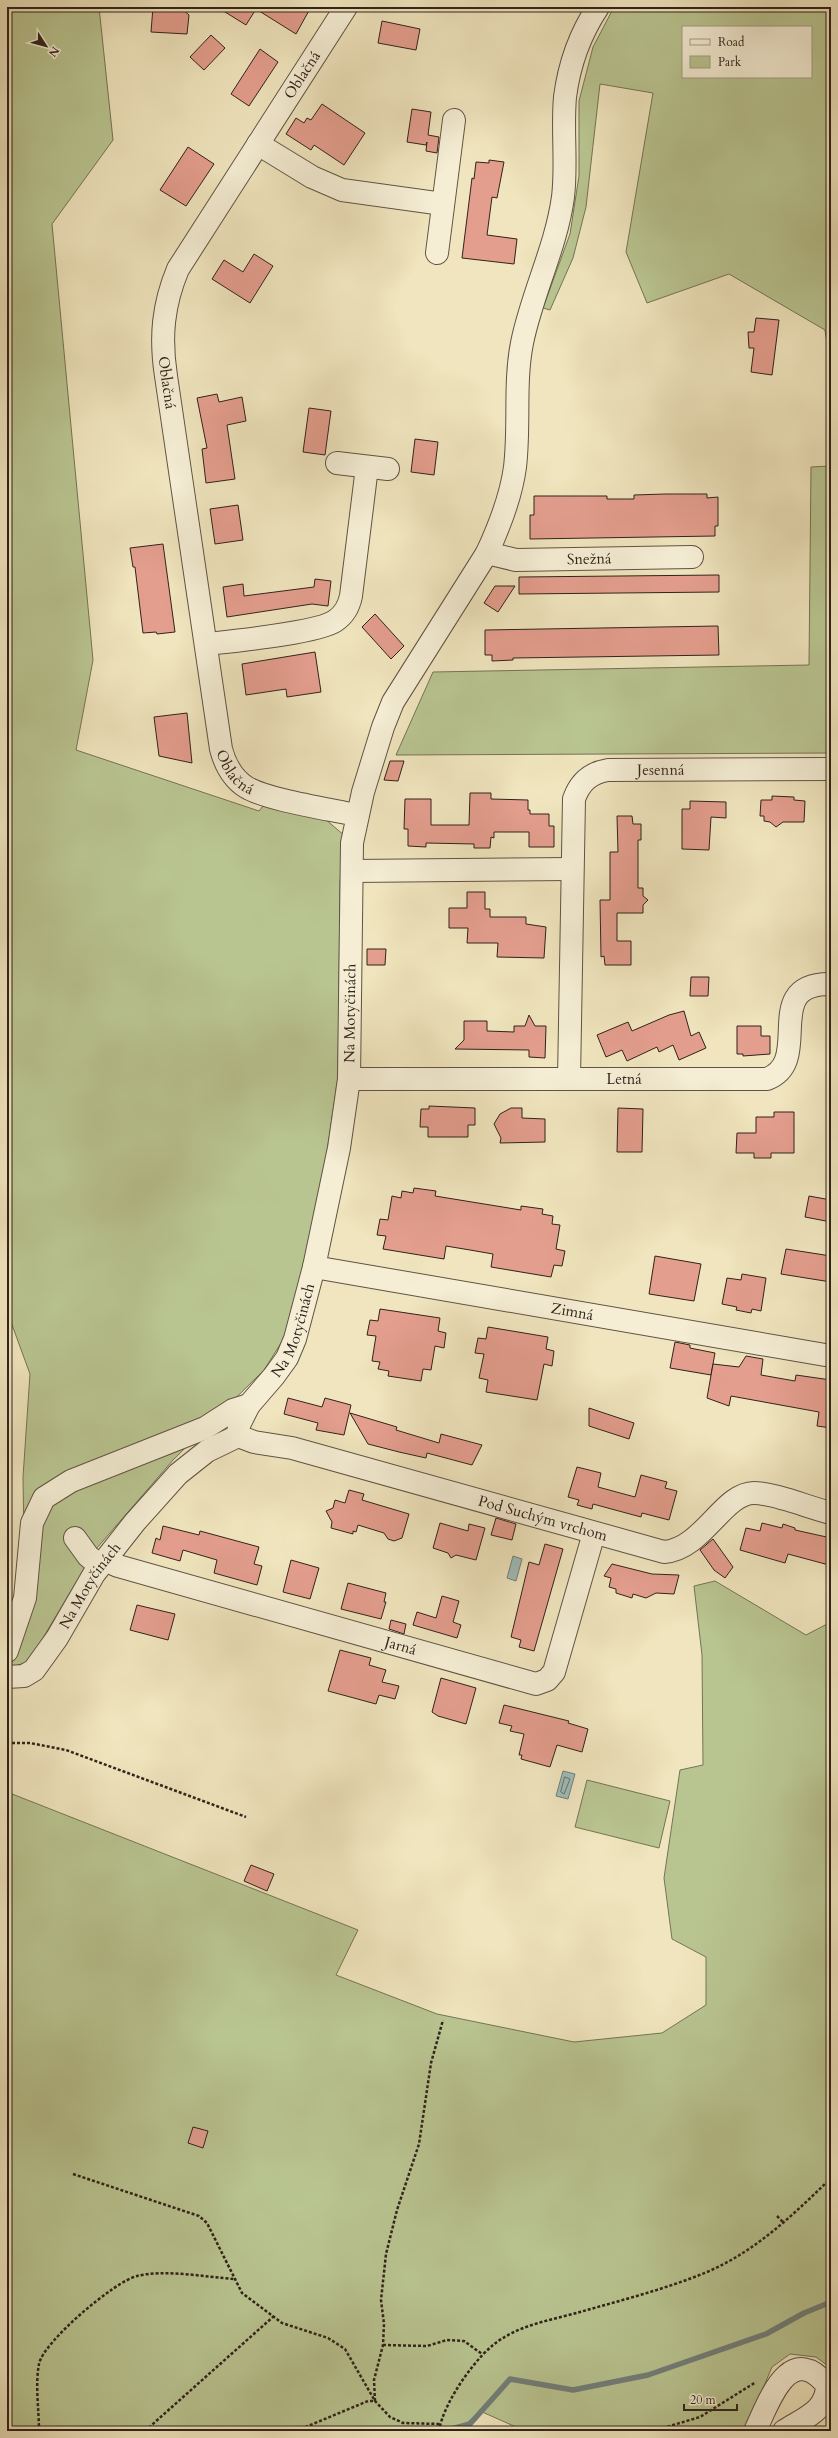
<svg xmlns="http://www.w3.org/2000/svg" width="838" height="2438" viewBox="0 0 838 2438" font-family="Cardo,serif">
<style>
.green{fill:#b9c591;stroke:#747456;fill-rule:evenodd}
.water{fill:#9ebdbb;stroke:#727f7b}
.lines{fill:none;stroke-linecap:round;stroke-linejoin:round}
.shore{stroke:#67706b;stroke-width:1}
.stream{stroke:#727f7b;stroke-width:5.5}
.building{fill:#e49e8e;stroke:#30221b}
.minor-casing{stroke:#605344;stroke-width:24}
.path{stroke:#30221b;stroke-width:2.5;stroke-dasharray:3 2;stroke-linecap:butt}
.minor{stroke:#f5eed5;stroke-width:22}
.labels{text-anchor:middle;stroke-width:3;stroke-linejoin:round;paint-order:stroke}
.street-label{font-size:15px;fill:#30221b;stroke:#f5eed5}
</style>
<rect width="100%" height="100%" fill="#f0e5be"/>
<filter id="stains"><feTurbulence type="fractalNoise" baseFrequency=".005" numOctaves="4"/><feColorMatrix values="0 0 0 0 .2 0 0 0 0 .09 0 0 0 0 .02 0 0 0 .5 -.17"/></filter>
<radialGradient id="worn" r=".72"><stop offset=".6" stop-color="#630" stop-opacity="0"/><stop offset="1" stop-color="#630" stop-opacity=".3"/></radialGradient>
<g class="green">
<path d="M7 7H99L113 140 52 224 93 660 76 750 259 811 263 806 325 819 345 836 340 882 338 1077 321 1193 288 1332 264 1370 173 1460 96 1549 31 1658 27 1662 9 1668 7 1662V1637L24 1542 23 1477 30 1374 7 1311Z"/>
<path d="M614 7H831V369L825 330 729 274 647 303 626 252 653 93 600 84 586 207 573 258 550 310 543 308 570 234 579 176V101L593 47ZM683 27H811V77H683Z"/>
<path d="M831 466V753L396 755 433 672 809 665 811 467Z"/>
<path d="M715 1581 806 1635 831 1622V2368L816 2357 790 2354 772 2367 747 2426 736 2428 734 2431H525L480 2411 458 2431H7V1792L358 1930 336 1975 437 2014 574 2042 662 2033 706 2005V1957L672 1939 664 1878 680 1770 703 1765 702 1655 694 1586Z"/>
<path d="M587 1780 670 1801 659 1848 575 1827Z"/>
</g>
<g class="water">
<path d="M513 1556 522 1559 516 1581 507 1578Z"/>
<path d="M563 1771 575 1774 568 1799 556 1796Z"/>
</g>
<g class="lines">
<path class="shore" d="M565 1777 570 1779 564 1794 561 1792Z"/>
<path class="stream" d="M444 2431 470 2424 510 2379 573 2390 648 2375 766 2334 804 2313 831 2302"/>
</g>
<g class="building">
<path d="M153 7H180L189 15 187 34 151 32Z"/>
<path d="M217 7H311L296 34 256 9 246 25Z"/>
<path d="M382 21 420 29 416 50 378 43Z"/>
<path d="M211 35 225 48 204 70 190 57Z"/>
<path d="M260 49 278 62 249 106 231 94Z"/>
<path d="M322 104 365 133 344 165 314 145 311 150 286 134 296 118 304 123 307 118 311 120Z"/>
<path d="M412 109 431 112 428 135 439 137 437 153 426 151 427 142 426 145 407 142Z"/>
<path d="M188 147 214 164 186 206 160 190Z"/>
<path d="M489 160 504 162 497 198 492 197 487 235 517 239 514 264 462 258 472 178 474 179 476 162 489 163Z"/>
<path d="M254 254 273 266 250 303 212 279 224 260 243 272Z"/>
<path d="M756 318 779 320 772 375 751 372 754 348H749L748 332H754Z"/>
<path d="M217 394 219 402 242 397 246 421 227 425 235 479 206 483 202 449 207 448 197 398Z"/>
<path d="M309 408 331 411 325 455 303 452Z"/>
<path d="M415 439 438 442 434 475 411 472Z"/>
<path d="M665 494H707V498L718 497V526H715V536L530 539V515H534V496H607V499H634V495Z"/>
<path d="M238 505 243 540 215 544 210 509Z"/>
<path d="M163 544 175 632 157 634 156 632 143 633 135 567H133L130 548Z"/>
<path d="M719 575V592L519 594V577Z"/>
<path d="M315 579 331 581 328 606 312 604 227 617 223 587 243 584 244 596 314 587Z"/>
<path d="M495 586H515L498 612 484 603Z"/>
<path d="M375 614 404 646 391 659 362 627Z"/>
<path d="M718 626 719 655 513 658V660L492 661V655H485V630Z"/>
<path d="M315 652 321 692 287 697 286 689 246 695 242 664Z"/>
<path d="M187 713 192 763 159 756 154 717Z"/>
<path d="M390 761H404L398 781 384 780Z"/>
<path d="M470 793H491V799L528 800V810H530V814H549V826H554V847H529V832H494V838L491 837 490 848H474V844L426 843V847L408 846V829H404L405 799H431V825H469Z"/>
<path d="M772 796 794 797V800L805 801 804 822H783L776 827 770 822 764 821V816H760L761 800H772Z"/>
<path d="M690 801 726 802V818L711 817 709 850 682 849V809H690Z"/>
<path d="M617 816H632L633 824H641V840H638V888H643V896L648 900 643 905V913H617V941H631V965H605L604 956 601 957 600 900H610V852H618Z"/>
<path d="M467 892H485V909H490V917H526V924L546 927 544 958 497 957 498 943H467L468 928H449V908H467Z"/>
<path d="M367 949H386L385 965H367Z"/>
<path d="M691 977H709L708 996H690Z"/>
<path d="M684 1011 691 1036 699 1032 706 1048 679 1060 673 1045 659 1052 657 1047 627 1061 622 1050 606 1057 597 1035 628 1022 632 1031 669 1015Z"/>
<path d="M529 1015 535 1026H546L545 1058 529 1057V1050L455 1049 464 1040V1021H487V1031L514 1032V1026H525Z"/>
<path d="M737 1026H761V1036H770V1054L743 1056V1054H737Z"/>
<path d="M429 1106 475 1108V1125H468V1137H428V1127H420L421 1109H429Z"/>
<path d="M511 1108H522V1118L545 1119V1142L500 1143 501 1138 494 1124 500 1114Z"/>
<path d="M618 1108 643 1109 642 1152H617Z"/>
<path d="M774 1112H794V1153H771V1158H754V1153H736L737 1133H756V1117H774Z"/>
<path d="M414 1188 436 1191 435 1196 521 1210V1206L543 1209 542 1214 553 1216 552 1224 560 1225 556 1249 565 1251 562 1266 554 1265 551 1277 491 1267 493 1254 470 1250 446 1246 444 1259 383 1249 386 1236 377 1235 380 1219 388 1220 392 1196 401 1198 402 1191 413 1193Z"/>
<path d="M809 1196 831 1200V1222L805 1217Z"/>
<path d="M786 1249 831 1256V1282L781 1274Z"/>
<path d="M655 1256 701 1264 694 1301 649 1294Z"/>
<path d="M742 1274 766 1278 761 1311 752 1309 751 1313 736 1310 737 1307 722 1304 727 1278 741 1280Z"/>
<path d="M380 1309 440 1318 438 1331 446 1333 444 1348 435 1346 431 1370 423 1369 421 1381 388 1376 389 1371 378 1369 380 1362 372 1361 376 1336 367 1335 370 1320 378 1321Z"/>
<path d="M488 1327 548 1337 546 1349 554 1351 552 1366 544 1364 537 1400 486 1392 488 1380 479 1378 484 1354 475 1353 478 1338 486 1339Z"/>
<path d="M675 1342 690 1345V1348L715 1353 711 1375 670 1368Z"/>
<path d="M746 1356 763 1359 761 1375 795 1381 796 1375 831 1380V1428L817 1426 819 1412 731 1396 729 1406 707 1398 713 1364 739 1367Z"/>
<path d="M288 1398 322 1407 325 1398 351 1405 344 1435 316 1430 318 1423 284 1414Z"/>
<path d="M589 1408 634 1423 629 1439 589 1426Z"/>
<path d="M350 1413 397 1427 396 1430 439 1443 441 1434 482 1445 472 1465 427 1453 426 1458 399 1452 368 1444Z"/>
<path d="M577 1467 601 1473 598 1487 635 1497 641 1475 667 1482 665 1488 677 1491 669 1520 642 1513 641 1517 593 1504 592 1509 577 1505 579 1500 568 1497Z"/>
<path d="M349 1490 364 1494 362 1500 409 1514 402 1538 394 1541 388 1539 384 1533 358 1525 356 1532 353 1531V1534L331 1528 332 1522 326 1511 333 1508 335 1500 345 1503Z"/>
<path d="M496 1518 516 1524 512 1540 491 1535Z"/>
<path d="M440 1523 468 1531 469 1524 485 1528 476 1560 456 1555 451 1558 448 1553 433 1548Z"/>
<path d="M762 1523 782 1528 783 1524 795 1528V1530L831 1538 829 1565 788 1554 785 1563 740 1550 746 1528 760 1531Z"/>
<path d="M163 1526 199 1535 200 1531 259 1547 254 1564 262 1566 257 1585 214 1573 217 1560 183 1550 180 1561 152 1553 156 1538 160 1540Z"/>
<path d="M713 1539 733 1567 725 1578 714 1570 700 1550Z"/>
<path d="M545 1544 563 1549 534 1651 519 1647 521 1640 511 1637 529 1562 539 1565Z"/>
<path d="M291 1560 319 1568 310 1599 283 1592Z"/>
<path d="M612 1564 652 1574 679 1575 674 1594 656 1593 646 1598 633 1594 632 1598 616 1593V1589L609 1587 611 1578 604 1576Z"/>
<path d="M348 1583 386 1593 384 1602H386L381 1619 341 1609Z"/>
<path d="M442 1596 459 1601 453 1622 461 1625 457 1638 413 1625 417 1612 436 1618Z"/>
<path d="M137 1605 175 1614 168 1640 130 1630Z"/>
<path d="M391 1620 406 1624 404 1634 389 1629Z"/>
<path d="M340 1650 371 1658 369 1665 386 1670 382 1682 399 1686 395 1699 379 1695 376 1704 328 1691Z"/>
<path d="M441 1678 476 1688 466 1724 438 1716 432 1712Z"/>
<path d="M504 1705 569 1721 568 1723 588 1729 582 1752 557 1745 550 1767 521 1759 522 1755H519L524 1734 510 1731 512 1726 499 1723Z"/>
<path d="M251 1865 274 1874 267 1891 244 1881Z"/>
<path d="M193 2127 208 2131 203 2148 188 2143Z"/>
</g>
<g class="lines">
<g class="minor-casing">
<g id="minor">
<path id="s1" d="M346 7 178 269C163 305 160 337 166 376L221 749C225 764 232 778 246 787 267 800 329 809 356 815"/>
<path d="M258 144 312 177 342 190 443 204"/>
<path d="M437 253 454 120"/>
<path d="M337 463 388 469"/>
<path id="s2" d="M487 553 516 560 692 557"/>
<path d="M207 644C233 641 317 633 335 621 344 615 349 606 351 596L367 467"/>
<path d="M352 871 572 869"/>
<path id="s3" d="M349 1079H767C815 1061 759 983 831 984"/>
<path id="s4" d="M569 1079 574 799C580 782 590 773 608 770L831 769"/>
<path id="s5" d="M314 1267 831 1356"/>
<path id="s6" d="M238 1436 239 1425 249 1405 274 1376 287 1358 295 1339 314 1267 339 1148 349 1079 352 843 363 792 383 727 393 702 487 553C500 525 511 497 515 467 520 425 514 384 522 343 532 293 556 248 563 197 567 164 562 130 565 97 569 66 580 34 598 7"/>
<path id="s7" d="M238 1436 254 1442 292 1448 664 1552C703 1549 723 1493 754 1493 774 1493 810 1508 831 1513"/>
<path d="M75 1538 88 1556 100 1566"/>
<path id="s8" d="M105 1560 118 1566 536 1684 547 1680 554 1672 594 1533"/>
<path d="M7 1651 25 1598 32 1523 44 1498 71 1481 205 1428 233 1410 249 1405"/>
<path id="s9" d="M7 1677 24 1676 34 1670 57 1638 94 1574 135 1522 178 1474 207 1451 238 1436"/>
<path d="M755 2431C769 2402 789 2340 827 2385 827 2411 804 2418 784 2431"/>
</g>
</g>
<g class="path">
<path d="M7 1743H30L66 1750 246 1817"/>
<path d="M73 2174 199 2216 207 2223 242 2293 282 2323 328 2338 345 2349 375 2401 390 2417 403 2423 440 2424"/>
<path d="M777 2216 784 2223"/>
<path d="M383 2345 427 2346 447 2340 464 2341 482 2354"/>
<path d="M39 2431C39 2410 35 2385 39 2364 43 2342 115 2281 137 2276 165 2269 205 2277 234 2279"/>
<path d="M145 2431 274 2316"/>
<path d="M296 2431 368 2401H375L374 2380 383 2345 384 2324 381 2300 386 2254 397 2210 419 2144 431 2063 443 2020"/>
<path d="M439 2431C443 2403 478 2352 503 2338 525 2324 555 2319 580 2312 622 2300 666 2289 707 2272 756 2251 793 2215 831 2178"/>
<path d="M653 2431 700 2417 756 2382"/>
</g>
<use href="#minor" class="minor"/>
</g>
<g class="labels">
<g class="street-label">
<text transform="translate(302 75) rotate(-57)" y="5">Oblačná</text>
<text dy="5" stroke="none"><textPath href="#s1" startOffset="427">Oblačná</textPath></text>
<text dy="5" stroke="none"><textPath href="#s2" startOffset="103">Snežná</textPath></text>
<text dy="5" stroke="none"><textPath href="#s1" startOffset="825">Oblačná</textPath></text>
<text dy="5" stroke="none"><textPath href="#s4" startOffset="380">Jesenná</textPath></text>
<text dy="5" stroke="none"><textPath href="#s6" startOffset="446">Na Motyčinách</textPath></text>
<text dy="5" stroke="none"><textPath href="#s3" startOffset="275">Letná</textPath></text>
<text dy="5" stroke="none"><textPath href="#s5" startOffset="262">Zimná</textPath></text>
<text dy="5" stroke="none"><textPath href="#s6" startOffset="122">Na Motyčinách</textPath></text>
<text dy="5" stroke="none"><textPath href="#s7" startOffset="316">Pod Suchým vrchom</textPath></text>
<text dy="5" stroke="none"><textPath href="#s9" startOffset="130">Na Motyčinách</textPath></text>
<text dy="5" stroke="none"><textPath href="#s8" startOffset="308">Jarná</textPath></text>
</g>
</g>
<rect width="838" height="2438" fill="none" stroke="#f0e5be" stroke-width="24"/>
<rect x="8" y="8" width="822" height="2422" fill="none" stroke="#30221b" stroke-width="2"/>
<rect x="12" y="12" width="814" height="2414" fill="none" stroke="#30221b"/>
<rect x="682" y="26" width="130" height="52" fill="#f5eed5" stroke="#a69c8b"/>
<rect x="690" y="39" width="20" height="6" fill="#f5eed5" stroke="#a69c8b"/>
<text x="718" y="46" font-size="12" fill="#30221b">Road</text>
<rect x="690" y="56" width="20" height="12" fill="#b9c591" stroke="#a69c8b"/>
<text x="718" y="66" font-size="12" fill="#30221b">Park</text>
<g transform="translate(46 46) rotate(126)" stroke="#f5eed5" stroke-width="3" paint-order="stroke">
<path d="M0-3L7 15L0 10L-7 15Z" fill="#30221b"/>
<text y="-6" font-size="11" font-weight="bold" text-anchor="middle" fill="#30221b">N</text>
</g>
<path d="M684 2404v6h53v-6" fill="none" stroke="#30221b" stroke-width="2"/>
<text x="690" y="2404" font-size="12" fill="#30221b" stroke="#f5eed5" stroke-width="3" paint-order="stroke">20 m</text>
<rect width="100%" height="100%" filter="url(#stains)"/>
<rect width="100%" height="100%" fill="url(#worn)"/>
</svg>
